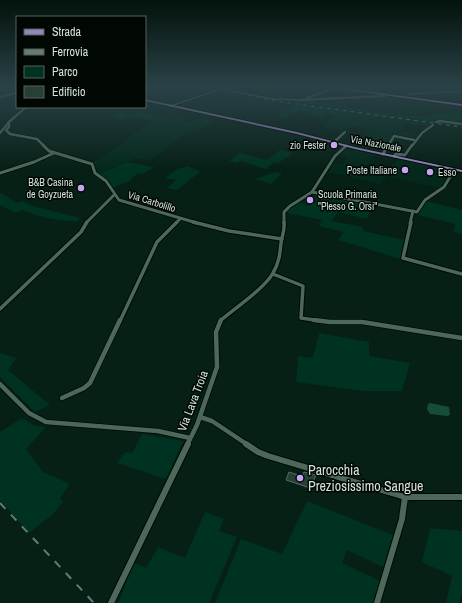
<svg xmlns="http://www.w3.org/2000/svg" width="462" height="603" viewBox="0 0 462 603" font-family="'Archivo Narrow',sans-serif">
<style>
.built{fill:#04291c}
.green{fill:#003221}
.water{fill:#164d39}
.building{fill:#264035;stroke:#516d60}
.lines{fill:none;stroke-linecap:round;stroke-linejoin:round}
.minor-tunnel{stroke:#253d33;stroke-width:2.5;stroke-dasharray:2.5 1;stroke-linecap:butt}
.minor-far4-casing{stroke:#000a03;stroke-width:3.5}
.minor-far3-casing{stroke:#000a03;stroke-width:4.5}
.minor-far2-casing{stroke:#000a03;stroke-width:5.5}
.minor-far1-casing{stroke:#000a03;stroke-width:6}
.minor-casing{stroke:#000a03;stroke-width:8}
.tertiary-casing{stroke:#000a03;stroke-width:2}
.primary-casing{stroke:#000a03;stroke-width:2}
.motorway-casing{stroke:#000a03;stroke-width:2}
.minor-far4{stroke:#4d685b;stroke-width:2.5}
.minor-far3{stroke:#4d685b;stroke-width:3}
.minor-far2{stroke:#4d685b;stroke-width:3.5}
.minor-far1{stroke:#4d685b;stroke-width:4.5}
.minor{stroke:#4d685b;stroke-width:6}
.tertiary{fill:#4d685b;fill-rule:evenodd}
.primary{fill:#9384b9;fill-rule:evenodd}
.motorway{fill:#c197f7;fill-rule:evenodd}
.rail-far1{stroke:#667b72;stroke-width:1;stroke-dasharray:4 4;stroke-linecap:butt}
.rail{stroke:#667b72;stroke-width:2;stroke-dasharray:8 8;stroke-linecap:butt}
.poi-dot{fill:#c6a6f0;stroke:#010804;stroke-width:1.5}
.labels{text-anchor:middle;stroke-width:3;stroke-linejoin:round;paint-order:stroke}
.far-street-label{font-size:10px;fill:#d2e1d9;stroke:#010804}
.far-poi-label{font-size:10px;fill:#d2e1d9;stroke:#010804;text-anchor:end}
.street-label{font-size:12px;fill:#d2e1d9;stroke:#010804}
.near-poi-label{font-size:14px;fill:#d2e1d9;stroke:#010804;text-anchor:start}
</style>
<rect width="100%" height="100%" fill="#062016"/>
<g class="built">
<path d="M343 110 433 123 431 126 406 123 401 131 422 134 416 141 394 138 388 145 359 140 371 131 363 130V128L350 126 343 131 322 127Z"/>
<path d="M167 113 188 117 182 121 189 122 199 118 215 121 178 139 151 160 135 158 97 175 92 163 121 144 149 122Z"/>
<path d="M350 149 375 154 363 171 384 176 399 158 451 171 440 188 387 176 380 184 329 172 332 162 343 164 347 157 337 155 342 150Z"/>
<path d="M313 193 326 196 308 206 298 202Z"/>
</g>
<g class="green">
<path d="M298 100C334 102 370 113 407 116 426 117 444 113 462 115V117L459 116 460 121 457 123 462 125V126L436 123 438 121 434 122 295 102Z"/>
<path d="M295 104 343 110 337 115 325 113 320 117 302 110 280 119 279 111 293 109Z"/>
<path d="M138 112 152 115 150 116 158 118C144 124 137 113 122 120L109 117 117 113 129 115Z"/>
<path d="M280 150 293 153 278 163 275 162 266 169 241 161 236 163 229 161 239 153 267 160Z"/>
<path d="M127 162 154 167 143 174 138 173 129 181 112 188 97 175Z"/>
<path d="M188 166 200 172 177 190 167 188 176 180 165 178 177 169Z"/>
<path d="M276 172 282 173 271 184 255 179Z"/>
<path d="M0 193 18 203 23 201 33 206 80 218 78 221C60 222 40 217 23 210L15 213 0 205Z"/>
<path d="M326 196 373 204 367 219 339 212 331 221 363 227 362 231 405 240 401 259 338 240 344 232 319 226 322 220 287 213 292 206 298 202 308 206Z"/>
<path d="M426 201 462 210V234L453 232 456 224 418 215Z"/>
<path d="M319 333 369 342V356L410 363 402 391H365L296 382 298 356 313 358Z"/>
<path d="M0 353 16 358 8 370 50 405 35 412 0 377Z"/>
<path d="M22 418 35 426 46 427 26 449 43 472 70 484 60 498 63 502 53 514 29 533 0 500V432Z"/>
<path d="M142 434 183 441 166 479 117 463 125 452 132 453Z"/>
<path d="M307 501 393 535 383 567 347 550 342 563 380 581 374 603H215L241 539 282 554Z"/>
<path d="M205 512 224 519 219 531 237 537 209 603H118L134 563 146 568 158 547 185 558Z"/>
<path d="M430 528 462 531V594L459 603H446L452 576 422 562Z"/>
</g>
<path class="water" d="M430 403 449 407 450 415 447 416 430 414 427 409 428 404Z"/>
<path class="building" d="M289 472 302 476 304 472 316 475 310 488 286 480Z"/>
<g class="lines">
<path class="minor-tunnel" d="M331 89 337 86"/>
<g class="minor-far4-casing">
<g id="minor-far4">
<path d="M234 86 228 87 235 92"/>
<path d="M409 94 462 91"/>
<path d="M0 97 17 93"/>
<path d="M307 98 331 89"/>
<path d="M301 100 385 96"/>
<path d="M9 122V127L6 130 10 134 37 139 44 146"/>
<path d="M436 122 440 121 462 124"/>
<path d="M0 133 9 122 26 107"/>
<path d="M333 143 345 132"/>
<path d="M388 146 394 136 414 140"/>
<path d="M412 146 422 133 433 125"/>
</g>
</g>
<g class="minor-far3-casing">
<g id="minor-far3">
<path d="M43 145 49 151 92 164 95 173 106 181 119 200 197 223"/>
<path d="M383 154 388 145"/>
<path d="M394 156 396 154 405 155 412 145"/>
<path d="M0 173 34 162 54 153"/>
<path d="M312 192 417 212 425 200 444 187 453 172"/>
<path d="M86 223 114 195"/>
<path d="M176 223 180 219"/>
<path d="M284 223V212L290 206 312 192 335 156 346 146"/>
<path d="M410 223 413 211"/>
</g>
</g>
<g class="minor-far2-casing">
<g id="minor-far2">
<path d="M193 222 229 231 282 239"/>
<path d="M411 222 403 258 462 274"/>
<path d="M273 274 303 286 301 318 321 321"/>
<path d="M0 309 81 232 87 222"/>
<path d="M120 321 157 242 177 222"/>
<path d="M220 321C234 309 265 288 273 273 279 263 280 254 281 243 282 235 285 231 284 222"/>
</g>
</g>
<g class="minor-far1-casing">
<g id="minor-far1">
<path d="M314 320 330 322H362L462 338"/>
<path d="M0 384 29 413 46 422 158 431 190 438"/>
<path d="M62 398 84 388 90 383 120 320"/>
<path d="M200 417 212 421 248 445"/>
<path d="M187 445 197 425 217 367 216 332 221 320"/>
</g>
</g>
<g class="minor-casing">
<g id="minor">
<path d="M246 444 258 452 268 456 405 497H462"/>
<path d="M111 603 188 444"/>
<path d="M377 603 402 519 405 497"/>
</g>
</g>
<g class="tertiary-casing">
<g id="tertiary">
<path d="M223 88 272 98 301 99 302 100 301 101 272 100 224 90Z"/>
<path d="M219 89 221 90 170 107 168 106Z"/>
</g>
</g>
<g class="primary-casing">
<path id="primary" d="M145 99 297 132 355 147 462 170V172L355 149 297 134 145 101Z"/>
</g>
<g class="motorway-casing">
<path id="motorway" d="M319 86H327L462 104V106Z"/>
</g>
<use href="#minor-far4" class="minor-far4"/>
<use href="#minor-far3" class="minor-far3"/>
<use href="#minor-far2" class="minor-far2"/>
<use href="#minor-far1" class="minor-far1"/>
<use href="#minor" class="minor"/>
<use href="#tertiary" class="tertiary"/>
<use href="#primary" class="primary"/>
<use href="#motorway" class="motorway"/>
<path class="rail-far1" d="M209 86 269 100 462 127"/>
<path class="rail" d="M0 503 94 603"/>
</g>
<linearGradient id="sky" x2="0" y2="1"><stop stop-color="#03120c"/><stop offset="0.51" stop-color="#2a4247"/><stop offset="1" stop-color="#2a4247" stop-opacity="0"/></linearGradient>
<rect width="462" height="170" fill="url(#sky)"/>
<g class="poi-dot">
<circle cx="334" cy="145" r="4"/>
<circle cx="405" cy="170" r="4"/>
<circle cx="430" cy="172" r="4"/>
<circle cx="81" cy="188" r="4"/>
<circle cx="310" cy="200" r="4"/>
<circle cx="300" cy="478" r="4"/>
</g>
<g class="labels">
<g class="far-street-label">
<text transform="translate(376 143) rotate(11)" y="4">Via Nazionale</text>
<text transform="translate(152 201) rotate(17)" y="4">Via Carbolillo</text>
</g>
<g class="far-poi-label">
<text x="326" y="149">zio Fester</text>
<text x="397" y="174">Poste Italiane</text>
<text x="438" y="176" text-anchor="start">Esso</text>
<text x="73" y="186">B&amp;B Casina<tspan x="73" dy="12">de Goyzueta</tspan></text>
<text x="318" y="198" text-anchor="start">Scuola Primaria<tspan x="318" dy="12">"Plesso G. Orsi"</tspan></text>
</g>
<g class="street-label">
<text transform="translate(193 401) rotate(-69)" y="4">Via Lava Troia</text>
</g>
<g class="near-poi-label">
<text x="308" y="475">Parocchia<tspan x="308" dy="16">Preziosissimo Sangue</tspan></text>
</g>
</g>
<rect x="16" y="16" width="130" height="92" fill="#010804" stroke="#555f59"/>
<rect x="24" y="29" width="20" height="6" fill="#9384b9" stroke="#555f59"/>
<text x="52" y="36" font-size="12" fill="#d2e1d9">Strada</text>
<rect x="24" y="49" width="20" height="6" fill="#667b72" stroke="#555f59"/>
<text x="52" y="56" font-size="12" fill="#d2e1d9">Ferrovia</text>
<rect x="24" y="66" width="20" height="12" fill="#003221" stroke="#555f59"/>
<text x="52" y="76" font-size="12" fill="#d2e1d9">Parco</text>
<rect x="24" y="86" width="20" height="12" fill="#264035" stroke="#555f59"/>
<text x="52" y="96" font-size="12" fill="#d2e1d9">Edificio</text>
</svg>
